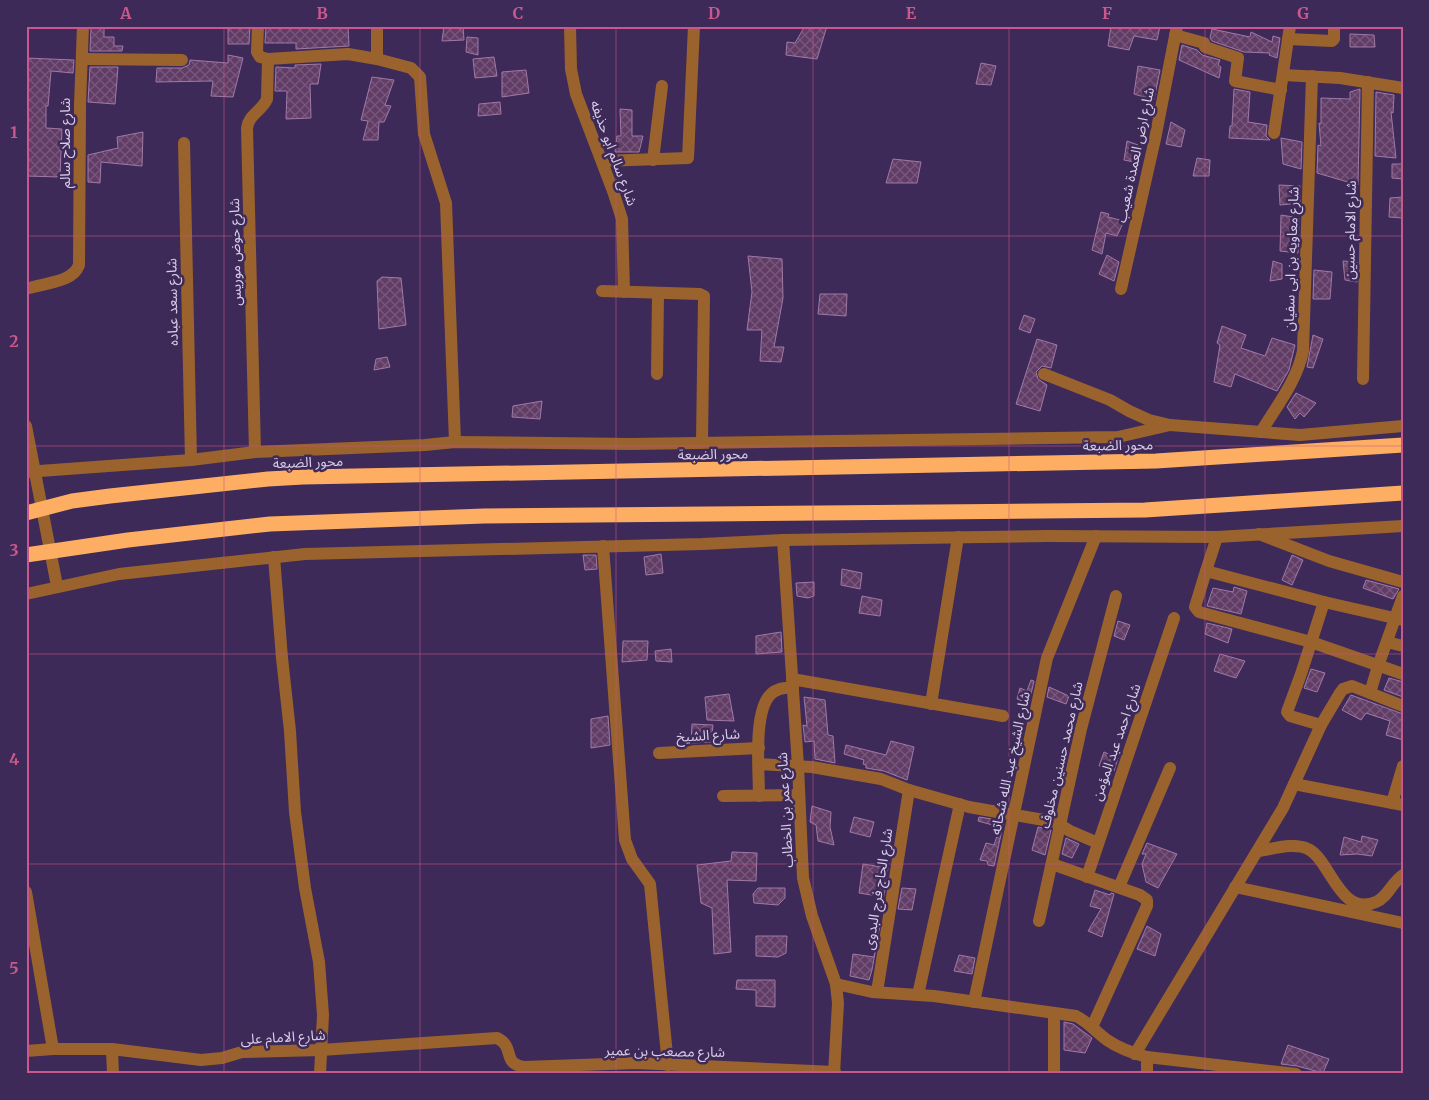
<svg xmlns="http://www.w3.org/2000/svg" width="1429" height="1100" viewBox="0 0 1429 1100" font-family="Merriweather,'Noto Sans Arabic',serif">
<style>
.building{fill:url(#building-cross-hatch);stroke:#a079a6}
.lines{fill:none;stroke-linecap:round;stroke-linejoin:round}
.minor{stroke:#9a632d;stroke-width:12}
.highway-bridge{stroke:#feae62;stroke-width:15}
.grid{fill:none;stroke:#ca588d;stroke-width:1;stroke-opacity:0.55}
.labels{text-anchor:middle;stroke-width:5;stroke-linejoin:round;paint-order:stroke}
.street-label{font-size:14px;fill:#d9ceea;stroke:#3e2a58}
.neatline{fill:none;stroke:#ca588d;stroke-width:2}
.grid-label{font-size:16px;text-anchor:middle;font-weight:bold;fill:#ca588d}
</style>
<defs>
<pattern id="building-cross-hatch" width="8" height="8" patternUnits="userSpaceOnUse" patternTransform="scale(1.25)"><rect width="8" height="8" fill="#613d66"/><path d="M0 0l8 8M0 8l8-8" fill="none" stroke="#77587c"/></pattern>
</defs>
<rect width="100%" height="100%" fill="#3e2a58"/>
<g class="building">
<path d="M228 26H250L249 44H228Z"/>
<path d="M266 26H348L349 46 296 49V43H265Z"/>
<path d="M444 26H463L464 40 442 41Z"/>
<path d="M805 26H827L817 59 786 55 787 42 795 43Z"/>
<path d="M1111 26H1160L1157 40 1134 36 1129 50 1108 46Z"/>
<path d="M91 28H104V37H114V46H123L122 51H90Z"/>
<path d="M1212 29 1250 37 1251 32 1272 42 1273 36 1280 38 1277 58 1269 55 1270 53 1244 52 1212 41 1210 38Z"/>
<path d="M1350 34 1374 35 1375 47H1350Z"/>
<path d="M467 37 478 38V55L466 52Z"/>
<path d="M1182 45 1197 50 1202 55 1220 60 1218 65 1221 67 1219 78 1179 60Z"/>
<path d="M228 55 243 58 233 97 211 96 213 81 156 82 157 68H182L189 65 190 60 228 63Z"/>
<path d="M494 57 497 76 475 78 473 59Z"/>
<path d="M26 58 74 60 73 73 51 71 48 106H46V128L62 129 60 177 26 176Z"/>
<path d="M981 63 996 66 991 85 976 84Z"/>
<path d="M321 64 318 84H310L311 118 286 119 287 91H275L276 67 295 68V65Z"/>
<path d="M1138 66 1160 70 1154 100 1134 94Z"/>
<path d="M90 67H118L115 104 88 102Z"/>
<path d="M526 70 529 93 502 97V72Z"/>
<path d="M372 77 394 80 385 105 391 106 384 122H379L378 140H363L368 121 361 120Z"/>
<path d="M1234 89 1250 92 1248 122 1267 125 1266 136 1270 140 1229 138 1230 126H1232Z"/>
<path d="M1360 89 1358 185 1317 173 1318 145 1321 146 1319 123 1321 124V98L1350 99V92Z"/>
<path d="M1376 92 1394 95 1393 113 1391 112 1396 158 1375 156Z"/>
<path d="M500 102 501 114 478 116 479 104Z"/>
<path d="M620 109 632 110V136H643L639 152H615L617 136H621Z"/>
<path d="M1171 122 1185 130 1181 147 1166 144Z"/>
<path d="M143 132 142 166 101 162 100 183 88 182V155L118 148 117 137Z"/>
<path d="M1281 138 1302 142 1301 169 1283 164Z"/>
<path d="M1127 141 1138 145 1134 162 1124 160Z"/>
<path d="M1197 158 1210 160 1209 176H1193Z"/>
<path d="M893 159 921 162 917 183H886Z"/>
<path d="M1392 164H1403V179L1392 178Z"/>
<path d="M1279 185 1300 186V203L1280 205Z"/>
<path d="M1403 197V218L1389 217 1390 198Z"/>
<path d="M1101 212 1109 214 1108 217 1124 221 1117 236 1106 233 1102 254 1092 250Z"/>
<path d="M1281 215 1299 218 1298 253 1280 251Z"/>
<path d="M1107 255 1119 262 1114 281 1099 274Z"/>
<path d="M748 256 782 259 783 298 774 347H784L781 362 760 361 762 330H747L752 292Z"/>
<path d="M1273 261 1282 264V279L1270 281Z"/>
<path d="M1343 261 1357 262V282L1345 280Z"/>
<path d="M1314 270 1332 272 1330 299H1313Z"/>
<path d="M382 277 401 278 406 325 379 329 377 281Z"/>
<path d="M820 294H847L846 316 818 314Z"/>
<path d="M1024 315 1035 319 1030 333 1019 329Z"/>
<path d="M1222 326 1246 335 1241 348 1265 356 1272 338 1295 345 1289 370 1277 391 1235 374 1231 387 1214 382 1220 345 1217 343Z"/>
<path d="M1313 335 1323 339 1313 368 1307 367Z"/>
<path d="M1037 339 1057 345 1051 368 1042 366 1036 372 1038 379 1047 385 1040 411 1016 404Z"/>
<path d="M387 357 390 367 374 370 376 359Z"/>
<path d="M1296 393 1316 403 1304 417 1300 413 1295 419 1287 407Z"/>
<path d="M542 401 540 419 512 417 513 406Z"/>
<path d="M661 554 663 573 646 575 644 557Z"/>
<path d="M583 555H596L597 569 585 570Z"/>
<path d="M1292 555 1303 560 1292 585 1282 580Z"/>
<path d="M842 569 862 573 860 589 841 585Z"/>
<path d="M1366 580 1399 589 1393 599 1363 588Z"/>
<path d="M814 582V596L808 598 797 596 796 583Z"/>
<path d="M1234 587 1247 591 1241 614 1207 606 1213 588 1233 592Z"/>
<path d="M862 596 882 600 880 616 859 613Z"/>
<path d="M1118 621 1130 625 1124 640 1114 636Z"/>
<path d="M1207 623 1232 629 1228 643 1205 634Z"/>
<path d="M781 632 782 652 756 654V636Z"/>
<path d="M623 641H648L647 660 622 662Z"/>
<path d="M671 649 672 662 656 661 655 651Z"/>
<path d="M1220 654 1245 661 1236 678 1214 671Z"/>
<path d="M1311 669 1325 673 1317 692 1304 688Z"/>
<path d="M1389 678 1403 682V697L1384 690Z"/>
<path d="M1031 680 1034 681 1029 703 1017 699 1020 688 1027 691Z"/>
<path d="M1049 687 1069 696 1066 704 1047 697Z"/>
<path d="M729 694 734 721 707 720 705 697Z"/>
<path d="M1351 695 1403 714V740L1386 735 1390 721 1366 713 1361 720 1342 710Z"/>
<path d="M804 697 825 700 828 735 833 736 835 763 815 759 814 741 805 742 803 725 807 726Z"/>
<path d="M608 716 610 745 591 748V719Z"/>
<path d="M692 724 713 725 711 742 691 743Z"/>
<path d="M891 741 914 747 907 780 884 771 866 768V765L863 764 864 760 844 754 846 745 886 755Z"/>
<path d="M1104 752 1118 758 1114 771 1099 766Z"/>
<path d="M812 806 831 812 830 827 834 845 818 841 816 825 810 822Z"/>
<path d="M854 817 874 822 870 837 850 832Z"/>
<path d="M979 817 1004 821 994 866 988 865 987 861 980 860 986 843 994 845 1000 827 978 821Z"/>
<path d="M1038 827 1051 830 1045 855 1032 850Z"/>
<path d="M1362 836 1378 840 1372 856 1357 854 1340 855 1344 837 1361 842Z"/>
<path d="M1066 838 1079 844 1072 858 1062 854Z"/>
<path d="M1147 843 1177 854 1158 888 1146 882 1142 864 1146 854H1142Z"/>
<path d="M732 852 757 853 756 881 727 880 731 952 714 954 712 908 701 903 697 865 731 861Z"/>
<path d="M863 864 888 868 884 897 859 893Z"/>
<path d="M758 888H785V898L778 905 754 903 753 894Z"/>
<path d="M902 888 916 889 912 910 898 909Z"/>
<path d="M1095 890 1110 895 1111 893 1114 894 1102 937 1088 931 1101 909 1090 906Z"/>
<path d="M880 924 872 970 869 980 850 976 853 954 874 957Z"/>
<path d="M1147 926 1161 934 1155 956 1137 949Z"/>
<path d="M756 936H787L786 953 778 957 756 956Z"/>
<path d="M959 955 975 958 972 974 954 971Z"/>
<path d="M737 980H775V1007L756 1006V990L736 989Z"/>
<path d="M1064 1022 1073 1024 1092 1038 1085 1053 1064 1050Z"/>
<path d="M1288 1045 1329 1059 1323 1073 1297 1066 1281 1064Z"/>
</g>
<g class="lines">
<g class="minor">
<path d="M258 26 257 52 260 57 268 59 348 54 377 59 411 68 420 77 424 134 446 203 455 442"/>
<path d="M377 26V59"/>
<path d="M570 26 571 69 576 94 613 191 622 219 624 292"/>
<path d="M1175 35 1204 43 1205 47 1238 58 1235 81 1281 90"/>
<path d="M1288 39 1332 41 1334 39V26"/>
<path d="M82 59 182 60"/>
<path d="M1283 75 1340 78 1403 88"/>
<path d="M1274 133 1290 26"/>
<path d="M184 143 191 460"/>
<path d="M653 160 662 86"/>
<path d="M602 161 688 158 694 26"/>
<path d="M26 289C42 283 73 283 79 265L80 105 83 26"/>
<path d="M1121 289 1155 139 1177 26"/>
<path d="M602 291 700 294 704 296 702 442"/>
<path d="M657 374 658 293"/>
<path d="M1044 374 1110 400 1129 411 1149 420 1170 425 1300 435 1403 426"/>
<path d="M1363 379 1368 82"/>
<path d="M26 426 57 586"/>
<path d="M1261 432C1276 407 1297 381 1303 351L1312 76"/>
<path d="M255 452 247 128C249 114 262 111 267 99L268 59"/>
<path d="M26 472 191 460 255 452 425 445 455 442 631 444 1118 437 1170 425"/>
<path d="M1259 534 1329 561 1403 582"/>
<path d="M1217 537 1206 571 1324 602 1403 620"/>
<path d="M783 540 798 766 803 878 812 916 836 984 838 1003 834 1074"/>
<path d="M603 546 625 840 632 859 650 884 668 1065"/>
<path d="M274 557 282 658 290 731 295 812 305 888 319 962 323 1015 320 1074"/>
<path d="M1206 571 1195 607 1199 612 1311 642 1403 674"/>
<path d="M26 594 119 574 305 554 702 544 783 540 1048 536 1217 537 1403 526"/>
<path d="M1387 642 1403 646"/>
<path d="M792 679 1003 716"/>
<path d="M1370 693 1378 666 1403 596"/>
<path d="M931 704 958 537"/>
<path d="M1321 725 1290 716 1287 712 1301 674 1324 602"/>
<path d="M659 753 759 748"/>
<path d="M759 764 812 767 881 779 909 790 969 807 1055 822 1070 831 1098 843"/>
<path d="M1294 784 1403 805"/>
<path d="M723 796 799 795"/>
<path d="M759 796C759 771 753 711 771 694 777 688 785 688 793 687"/>
<path d="M1392 803 1403 766"/>
<path d="M1258 851C1273 849 1294 842 1308 849 1330 859 1340 918 1376 902 1388 897 1392 882 1403 875"/>
<path d="M1052 864 1140 895 1147 900V906L1092 1027"/>
<path d="M1087 877 1174 618"/>
<path d="M1119 887 1170 768"/>
<path d="M1235 887 1403 923"/>
<path d="M26 892 53 1049"/>
<path d="M1039 921 1081 729 1116 596"/>
<path d="M836 984 872 992 934 996 1076 1016C1088 1022 1096 1032 1107 1040 1120 1049 1132 1053 1147 1057L1296 1074"/>
<path d="M877 992 909 790"/>
<path d="M918 995 960 804"/>
<path d="M974 1002 1047 658 1096 536"/>
<path d="M112 1049 113 1074"/>
<path d="M26 1051 53 1049H112L201 1060 222 1058 242 1052 321 1050 497 1038C516 1047 501 1063 524 1067L636 1063 835 1072"/>
<path d="M1135 1054 1283 808 1321 725 1340 693 1343 689 1352 686 1403 706"/>
<path d="M1147 1057V1074"/>
<path d="M1054 1074V1013"/>
</g>
<g class="highway-bridge">
<path d="M26 513 72 501 110 496 268 479 303 477 1156 461 1403 445"/>
<path d="M26 555 128 540 270 524 484 516 1145 510 1403 493"/>
</g>
</g>
<path class="grid" d="M224 26V1074M420 26V1074M616 26V1074M813 26V1074M1009 26V1074M1205 26V1074M26 236H1403M26 446H1403M26 654H1403M26 864H1403"/>
<g class="labels">
<g class="street-label">
<text transform="translate(65 143) rotate(-90)" y="5">شارع صلاح سالم</text>
<text transform="translate(614 153) rotate(70)" y="5">شارع سالم ابو حذيفه</text>
<text transform="translate(1135 155) rotate(-78)" y="5">شارع ارض العمدة شعيب</text>
<text transform="translate(1350 230) rotate(-89)" y="5">شارع الامام حسين</text>
<text transform="translate(235 252) rotate(-91)" y="5">شارع حوض موريس</text>
<text transform="translate(1291 259) rotate(-88)" y="5">شارع معاويه بن ابى سفيان</text>
<text transform="translate(172 302) rotate(-91)" y="5">شارع سعد عباده</text>
<text transform="translate(1118 445) rotate(-1)" y="5">محور الضبعة</text>
<text transform="translate(713 454) rotate(-1)" y="5">محور الضبعة</text>
<text transform="translate(308 462) rotate(-2)" y="5">محور الضبعة</text>
<text transform="translate(708 735) rotate(-3)" y="5">شارع الشيخ</text>
<text transform="translate(1116 742) rotate(-71)" y="5">شارع احمد عبد المؤمن</text>
<text transform="translate(1061 755) rotate(-77)" y="5">شارع محمد حسنين مخلوف</text>
<text transform="translate(1010 763) rotate(-78)" y="5">شارع الشيخ عبد الله شحاته</text>
<text transform="translate(785 810) rotate(-93)" y="5">شارع عمر بن الخطاب</text>
<text transform="translate(878 889) rotate(-81)" y="5">شارع الحاج فرج البدوى</text>
<text transform="translate(283 1037) rotate(-3)" y="5">شارع الامام على</text>
<text transform="translate(665 1051) rotate(1)" y="5">شارع مصعب بن عمير</text>
</g>
</g>
<rect width="1429" height="1100" fill="none" stroke="#3e2a58" stroke-width="55"/>
<rect x="28" y="28" width="1374" height="1044" class="neatline"/>
<g class="grid-label">
<text x="126" y="19">A</text>
<text x="322" y="19">B</text>
<text x="518" y="19">C</text>
<text x="714" y="19">D</text>
<text x="911" y="19">E</text>
<text x="1107" y="19">F</text>
<text x="1303" y="19">G</text>
<text x="14" y="138">1</text>
<text x="14" y="347">2</text>
<text x="14" y="556">3</text>
<text x="14" y="765">4</text>
<text x="14" y="974">5</text>
</g>
</svg>
